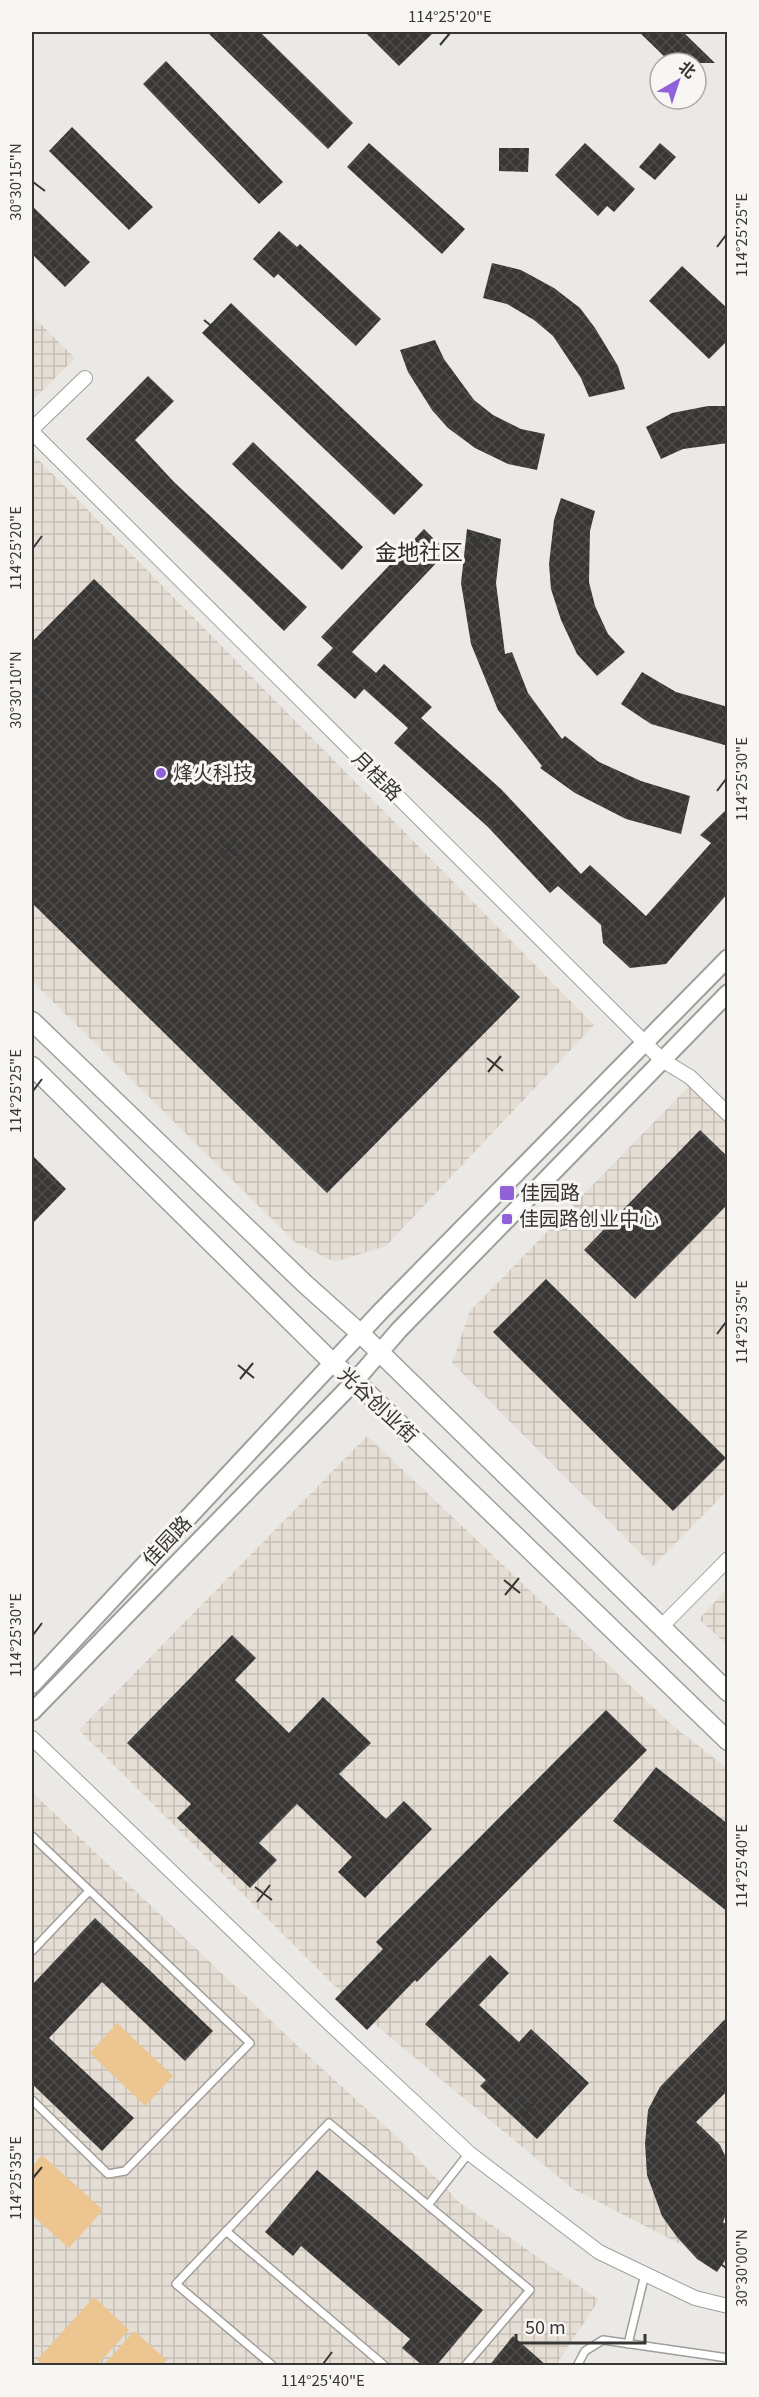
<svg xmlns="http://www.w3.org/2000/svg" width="759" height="2397" viewBox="0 0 759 2397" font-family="Georgia,'Noto Sans SC',serif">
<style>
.industrial{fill:url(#industrial-grid)}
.garden{fill:#ecc591}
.building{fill:url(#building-cross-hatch)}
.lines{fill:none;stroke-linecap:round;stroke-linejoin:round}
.service-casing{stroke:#a09e9b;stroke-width:10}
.minor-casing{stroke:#a09e9b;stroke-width:16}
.tertiary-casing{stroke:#a09e9b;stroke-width:20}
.secondary-casing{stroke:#a09e9b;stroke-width:21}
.service{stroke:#fff;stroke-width:7}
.minor{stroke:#fff;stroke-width:14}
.tertiary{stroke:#fff;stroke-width:16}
.secondary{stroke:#fff;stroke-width:18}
.ticks{fill:none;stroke:#373635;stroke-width:2}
.poi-dot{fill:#9161da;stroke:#f8f6f3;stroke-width:2}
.labels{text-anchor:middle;stroke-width:6;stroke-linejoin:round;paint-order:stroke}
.poi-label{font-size:20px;fill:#373635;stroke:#f8f6f3;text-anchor:start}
.street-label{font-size:20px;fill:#373635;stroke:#f8f6f3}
.quarter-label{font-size:22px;fill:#302e2b;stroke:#f8f6f3}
.neatline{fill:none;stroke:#373635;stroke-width:2}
.ticks-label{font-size:15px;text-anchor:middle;fill:#373635}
</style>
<defs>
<pattern id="industrial-grid" width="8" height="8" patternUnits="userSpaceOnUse" patternTransform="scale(1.5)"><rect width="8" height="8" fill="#e5ded4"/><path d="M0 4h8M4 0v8" fill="none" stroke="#c5bfb7"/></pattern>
<pattern id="building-cross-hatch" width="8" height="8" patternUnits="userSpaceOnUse" patternTransform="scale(1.5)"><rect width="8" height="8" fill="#393735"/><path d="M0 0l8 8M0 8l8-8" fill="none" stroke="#4e4c4a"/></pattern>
</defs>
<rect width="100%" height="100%" fill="#ebe9e6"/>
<g class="industrial">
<path d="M32 316 75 358 32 401Z"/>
<path d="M32 453 594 1025 386 1246 335 1262 296 1243 32 981Z"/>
<path d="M690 1085 727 1123V1491L653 1566 452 1363 470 1311Z"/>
<path d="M367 1436 673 1726 727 1768V2268L573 2189 366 2017 79 1730Z"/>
<path d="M727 1589V1645L699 1619Z"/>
<path d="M32 1792 304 2052 395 2135 459 2202 599 2300 556 2365H32Z"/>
</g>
<g class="garden">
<path d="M117 2023 173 2076 145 2106 90 2053Z"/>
<path d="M42 2155 103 2210 69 2248 32 2215V2167Z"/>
<path d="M94 2297 129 2330 97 2365H42L37 2360Z"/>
<path d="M134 2331 167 2360 162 2365H104Z"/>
</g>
<g class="building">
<path d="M207 32H260L353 123 328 149Z"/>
<path d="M365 32H434L399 66Z"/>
<path d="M639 32H683L715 63H671Z"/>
<path d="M166 61 283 182 259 204 143 84Z"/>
<path d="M72 127 153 207 129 230 49 151Z"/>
<path d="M369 143 465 229 442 254 347 167Z"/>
<path d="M585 143 635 189 614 212 607 206 598 216 555 175Z"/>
<path d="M660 143 676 157 655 180 639 167Z"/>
<path d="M499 148H529L528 172 499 171Z"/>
<path d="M32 206 90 262 65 287 32 254Z"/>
<path d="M279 231 297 247 300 244 381 319 356 346 278 274 274 278 253 259Z"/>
<path d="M492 263 521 270 554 288 580 308 595 328 618 366 625 389 589 397 581 378 553 336 534 320 507 304 483 298Z"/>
<path d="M682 266 728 309V340L709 359 649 301Z"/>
<path d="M231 303 423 485 394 515 202 333Z"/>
<path d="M435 340 444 359 474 400 493 415 521 429 545 434 537 470 508 464 475 448 448 428 432 410 408 372 400 350Z"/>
<path d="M148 376 174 401 135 440 174 482 307 607 284 631 86 439Z"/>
<path d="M708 406H728V443L683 449 661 459 646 427 672 413Z"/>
<path d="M253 442 363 547 342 570 232 464Z"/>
<path d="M561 498 595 511 590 531 589 582 595 606 608 634 625 652 597 676 577 654 561 620 551 589 549 564 554 520Z"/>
<path d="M424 529 439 544 433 550 441 558 352 652 376 673 384 664 432 707 421 718 501 789 581 874 590 865 646 916 711 843 700 835 728 808V893L666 964 630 968 603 943 601 925 558 886 550 893 488 827 394 743 408 728 364 689 355 699 317 665 333 648 321 637Z"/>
<path d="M467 529 501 539 496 583 505 654 512 652 528 693 562 739 565 736 599 762 641 781 690 796 681 834 626 819 575 793 540 768 542 766 498 710 471 644 461 583Z"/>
<path d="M94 579 520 997 327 1193 32 903V642Z"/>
<path d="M642 672 676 692 728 707V746L651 724 621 704Z"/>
<path d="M700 1130 728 1157V1204L635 1299 584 1250Z"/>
<path d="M32 1155 66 1189 32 1224Z"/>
<path d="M546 1279 726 1458 673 1511 493 1332Z"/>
<path d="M232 1635 256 1658 235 1680 289 1733 323 1697 371 1743 339 1774 386 1819 404 1801 432 1829 365 1898 338 1872 352 1857 297 1804 259 1843 277 1860 250 1888 177 1818 191 1804 127 1743Z"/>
<path d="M606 1710 647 1750 417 1982 415 1980 367 2030 335 1999 383 1949 376 1942Z"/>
<path d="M656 1767 728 1824V1912L613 1821Z"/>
<path d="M95 1918 213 2031 185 2061 102 1982 49 2038 134 2118 102 2151 32 2084V1985Z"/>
<path d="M490 1955 509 1973 479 2005 519 2042 531 2029 589 2083 537 2139 480 2086 486 2080 425 2024Z"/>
<path d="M728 2016V2090L696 2122 720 2145 728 2162V2210L723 2222 728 2226V2256L717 2272 697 2259 677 2237 662 2216 647 2175 645 2144 648 2110 660 2087Z"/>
<path d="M317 2170 483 2310 436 2366H423L402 2348 410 2339 301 2246 293 2256 265 2232Z"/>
<path d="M513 2336 547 2366H489Z"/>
</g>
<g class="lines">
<g class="service-casing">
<g id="service">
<path d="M32 1836 250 2043 125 2171 108 2174 32 2100"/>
<path d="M32 1951 89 1891"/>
<path d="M428 2205 469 2153"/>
<path d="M226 2231 385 2366"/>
<path d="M628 2344 645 2274"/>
<path d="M273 2366 176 2284 329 2123 530 2290 465 2366"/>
<path d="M577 2366 585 2351 603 2340 728 2358"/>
</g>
</g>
<g class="minor-casing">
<g id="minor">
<path d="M32 429 85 378"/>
<path d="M32 432 644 1042 662 1060 690 1077 728 1114"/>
<path d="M661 1627 728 1559"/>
<path d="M32 1738 328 2022 469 2153 599 2252 695 2298 728 2306"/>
</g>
</g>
<g class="tertiary-casing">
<g id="tertiary">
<path d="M32 1685 381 1311 728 958"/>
<path d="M32 1712 355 1381 399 1330 728 993"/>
</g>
</g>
<g class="secondary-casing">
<g id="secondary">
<path d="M32 1021 305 1284 361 1334 728 1692"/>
<path d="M32 1066 334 1364 355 1381 728 1741"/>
</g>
</g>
<use href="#service" class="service"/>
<use href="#minor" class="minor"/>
<use href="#tertiary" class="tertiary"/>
<use href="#secondary" class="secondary"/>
</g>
<path class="ticks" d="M440 45 450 33M33 182 45 191M717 247 726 235M204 320 220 333M205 335 218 319M469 535 486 549M33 548 42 536M471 550 484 534M33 690 45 700M717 791 726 779M221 842 237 856M222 857 236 841M487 1058 503 1071M488 1072 501 1056M33 1091 42 1079M717 1334 726 1322M238 1365 254 1378M240 1379 253 1363M504 1580 520 1593M505 1595 519 1578M33 1635 42 1623M717 1878 726 1866M255 1887 272 1900M257 1902 270 1885M521 2102 537 2115M523 2117 536 2101M33 2178 42 2167M714 2259 726 2268M323 2364 332 2352"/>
<g class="poi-dot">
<circle cx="161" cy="773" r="6"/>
<rect x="499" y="1185" width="16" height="16" rx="3"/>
<rect x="501" y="1213" width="12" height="12" rx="3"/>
</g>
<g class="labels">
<g class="poi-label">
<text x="173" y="780">烽火科技</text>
<text x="520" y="1200">佳园路</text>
<text x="519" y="1226">佳园路创业中心</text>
</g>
<g class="street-label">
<text transform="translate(377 776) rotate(45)" y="7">月桂路</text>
<text transform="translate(378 1405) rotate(43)" y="7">光谷创业街</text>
<text transform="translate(167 1541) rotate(-47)" y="7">佳园路</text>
</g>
<g class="quarter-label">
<text x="419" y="560">金地社区</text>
</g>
</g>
<rect width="759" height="2397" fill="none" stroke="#f8f6f3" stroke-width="66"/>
<g transform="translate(678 81) rotate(39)"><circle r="28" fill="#f8f6f3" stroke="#aba9a7" stroke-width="1.5"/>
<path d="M0-4.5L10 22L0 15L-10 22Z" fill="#9161da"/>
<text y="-9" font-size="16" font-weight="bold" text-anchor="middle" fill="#373635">北</text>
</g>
<path d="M516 2334v9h129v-9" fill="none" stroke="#373635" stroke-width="3"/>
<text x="525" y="2334" font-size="18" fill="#373635" stroke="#f8f6f3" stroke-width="4.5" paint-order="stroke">50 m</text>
<rect x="33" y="33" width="693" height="2331" class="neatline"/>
<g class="ticks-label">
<text x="450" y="22">114°25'20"E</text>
<text transform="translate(16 182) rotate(-90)" y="5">30°30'15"N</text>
<text transform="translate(742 235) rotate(-90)" y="5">114°25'25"E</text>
<text transform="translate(16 548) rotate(-90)" y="5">114°25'20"E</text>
<text transform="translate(16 690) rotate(-90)" y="5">30°30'10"N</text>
<text transform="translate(742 779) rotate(-90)" y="5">114°25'30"E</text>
<text transform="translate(16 1091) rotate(-90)" y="5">114°25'25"E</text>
<text transform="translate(742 1322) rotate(-90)" y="5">114°25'35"E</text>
<text transform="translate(16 1635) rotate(-90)" y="5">114°25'30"E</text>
<text transform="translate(742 1866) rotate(-90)" y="5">114°25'40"E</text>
<text transform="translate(16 2178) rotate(-90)" y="5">114°25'35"E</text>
<text transform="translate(742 2268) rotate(-90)" y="5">30°30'00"N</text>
<text x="323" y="2386">114°25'40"E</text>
</g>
</svg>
